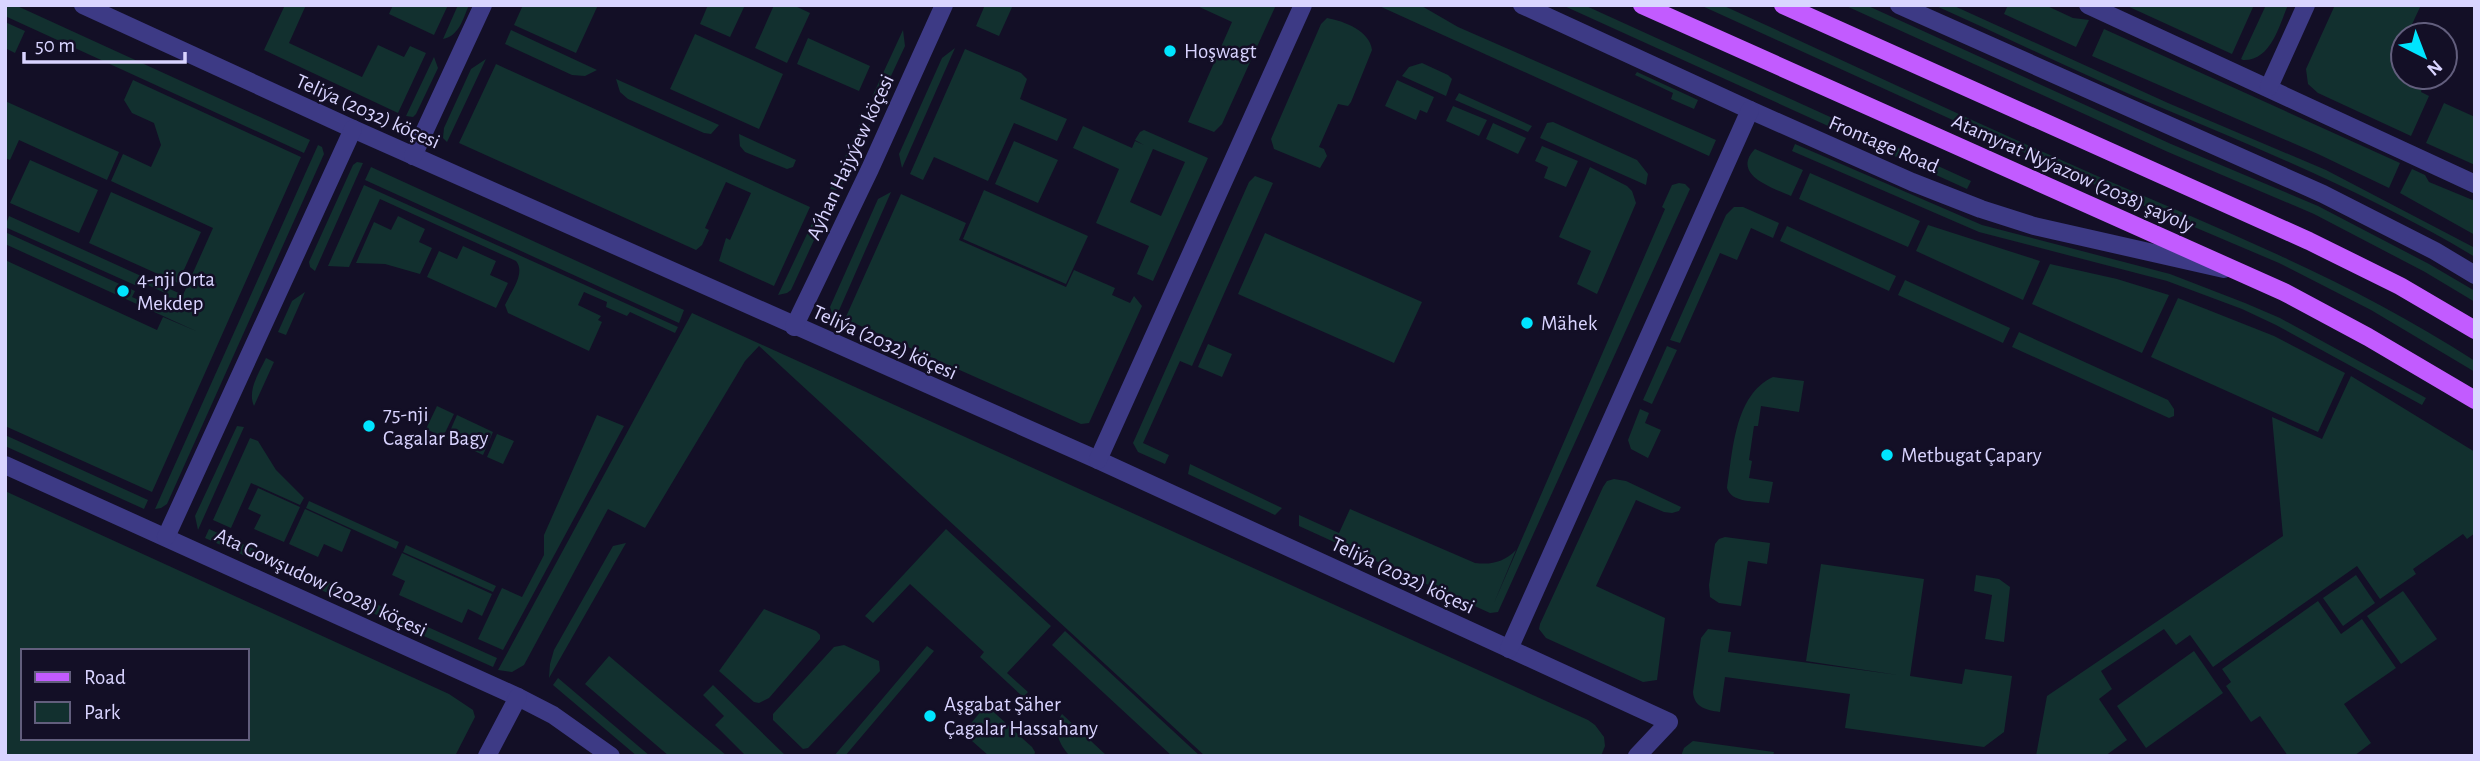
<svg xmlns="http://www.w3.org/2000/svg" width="2480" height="761" viewBox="0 0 2480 761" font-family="'Alegreya Sans',sans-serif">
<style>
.green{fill:#12302f;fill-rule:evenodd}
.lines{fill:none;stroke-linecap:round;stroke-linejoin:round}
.minor{stroke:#3d3a85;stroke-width:18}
.major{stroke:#c25bff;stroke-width:18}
.poi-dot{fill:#00e5ff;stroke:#130f26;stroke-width:2.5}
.labels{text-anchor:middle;stroke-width:5;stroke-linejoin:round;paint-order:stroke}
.poi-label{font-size:21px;fill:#d9d4ff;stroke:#130f26;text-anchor:start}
.street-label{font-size:21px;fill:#d9d4ff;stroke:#130f26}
</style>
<rect width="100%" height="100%" fill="#130f26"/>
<g class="green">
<path d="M5 5H15L310 140 304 153 5 16Z"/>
<path d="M285 5H306L289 43 362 77 378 45 404 57 410 46 426 53 398 113 264 50Z"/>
<path d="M393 5H448L434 35 389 14Z"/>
<path d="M458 5H469C463 19 459 36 443 39Z"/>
<path d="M523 5H598L576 53 514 25Z"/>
<path d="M708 5H745L730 37 700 24Z"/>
<path d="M774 5H793L810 13 787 63 755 48Z"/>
<path d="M985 5H1013L999 36 976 26Z"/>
<path d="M1195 5H1276L1222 124 1214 132 1188 122 1232 22Z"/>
<path d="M1377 5H1420L1458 27 1716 140 1709 156Z"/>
<path d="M1562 5H1584L1971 181 1967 189Z"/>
<path d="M1700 5H1722C1849 63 1976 123 2104 179 2234 235 2355 283 2475 361V372L2371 310 2279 263 2100 187Z"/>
<path d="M1844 5H1866L2171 144 2318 206 2429 264 2475 291V302L2425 272 2314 214 2168 152Z"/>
<path d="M1934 5H1952L2168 103 2326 170 2475 248V257C2377 198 2272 154 2167 110 2089 78 2012 40 1934 5Z"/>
<path d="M2008 5H2045L2073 18 2089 20 2076 47 2004 14Z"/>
<path d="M2125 5H2254L2232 54Z"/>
<path d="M2266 5H2288C2279 26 2271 61 2243 60L2241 59Z"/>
<path d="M2335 5H2421L2407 35H2403V44L2392 67 2403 72V77L2418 82 2416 86 2422 88 2421 92 2429 96 2411 136 2318 93 2308 84 2306 69Z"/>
<path d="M1327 18C1344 21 1370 31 1372 50L1351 102 1348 106 1338 104 1319 147 1324 149 1327 156 1320 168 1274 149 1271 139 1321 24Z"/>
<path d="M5 22 25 31 15 53 5 48Z"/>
<path d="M2104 29 2400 163 2389 188 2318 154 2092 56Z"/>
<path d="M511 30 597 70 585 76 572 75 505 44Z"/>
<path d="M903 30 905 46 883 93 872 97Z"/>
<path d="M695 34 783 74 759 129 670 89Z"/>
<path d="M808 38 870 66 859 91 797 64Z"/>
<path d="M955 48 902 168 899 154 942 58Z"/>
<path d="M965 49 1021 73 1027 79 1020 99 1067 119 1057 141 1014 123 988 181 934 157 923 180 910 174Z"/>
<path d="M434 57 438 68 416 114 413 117 406 116Z"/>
<path d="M486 59 447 142 443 138 444 128 471 69Z"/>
<path d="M1422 63 1448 75 1452 79 1446 96 1402 76 1409 67Z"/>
<path d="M496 64 810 207 774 286 719 261 726 238 730 240 751 193 726 182 705 228 709 230 702 245 696 250 459 143Z"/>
<path d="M1637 72 1698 100 1694 109 1671 99 1673 93 1635 75Z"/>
<path d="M616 79 719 125 711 134 704 133 628 99 620 92Z"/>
<path d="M133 80 301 157 152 492 5 426V260L157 330 163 317 196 331 5 244V232L135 291 132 297 158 309 165 293 139 281 137 286 5 227 9 216 183 295 213 228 111 181 123 154 151 167 161 145 154 123 132 113 124 100Z"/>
<path d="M1397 80 1434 97 1427 113 1420 110 1416 120 1385 106Z"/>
<path d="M1459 93 1532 126 1528 132 1455 100Z"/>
<path d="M5 101 119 152 107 180 19 140 10 160 5 158Z"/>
<path d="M2444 103 2475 117V165L2426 143Z"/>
<path d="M1453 106 1487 120 1479 136 1446 121Z"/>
<path d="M862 120 865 134 841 186 836 190 830 189Z"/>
<path d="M1553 122 1637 160 1648 174 1646 185 1540 138 1547 123Z"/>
<path d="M1493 123 1526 138 1518 154 1486 139Z"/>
<path d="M1083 126 1132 148 1135 141 1144 145 1135 140 1140 132 1144 130 1208 158 1153 281 1137 274 1149 246 1096 223 1119 169 1073 148ZM1153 149 1185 162 1161 216 1130 202Z"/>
<path d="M739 134 796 160 793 167 787 169 745 152 740 146Z"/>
<path d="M1014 141 1058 160 1038 203 995 184Z"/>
<path d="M1795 144 1982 225 2170 274 2245 303 2280 318 2426 398 2422 405 2276 325 2242 309 2167 281 1979 232 1792 151Z"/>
<path d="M318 145 322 147 324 154 167 504 161 508 155 509Z"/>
<path d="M1542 146 1578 161 1566 187 1544 178 1548 167 1535 161Z"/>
<path d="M1755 149 1803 170 1791 196C1774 188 1730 175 1755 149Z"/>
<path d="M30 160 98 190 79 233 10 203Z"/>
<path d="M357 162 363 163 315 271 310 267 309 262 353 165Z"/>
<path d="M371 167 684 310 679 323 365 180Z"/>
<path d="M1590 167 1627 186 1632 191 1636 203 1597 294 1577 284 1591 251 1559 237Z"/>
<path d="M2412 169 2425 175 2429 182 2475 201V235L2400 193Z"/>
<path d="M1810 173 1920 221 1908 247 1799 199Z"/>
<path d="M1255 176 1273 183 1192 366 1180 361 1143 443 1169 455 1165 464 1138 452 1133 443 1249 182Z"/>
<path d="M1679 183 1685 184 1690 189 1498 612 1490 613 1299 526V515L1339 533 1350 509 1475 563C1492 565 1504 562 1516 550L1494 603 1665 209 1662 207 1672 185Z"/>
<path d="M364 185 678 327 675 333 630 312 627 316 606 307 607 302 584 292 578 305 601 316 598 320 602 322 589 351 508 313 505 305C511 292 526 273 516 261L380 199 349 267 328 266Z"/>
<path d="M984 190 1088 236 1066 284 963 239Z"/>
<path d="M111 192 201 232 178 283 89 243Z"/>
<path d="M891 192 837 315 832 313 830 307 878 199Z"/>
<path d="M901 194 966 223 959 240 1066 287 1074 270 1115 288 1112 295 1130 303 1134 296 1142 306 1089 423 1081 424 845 319Z"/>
<path d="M1734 207H1743L1779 223 1773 238 1751 228 1737 260 1720 253 1680 343 1670 340 1726 215Z"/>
<path d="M818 211 821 217V225L791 290 787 293 778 295Z"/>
<path d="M398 216 425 229 419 242 432 248 420 274 385 264 356 263 374 222 391 230Z"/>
<path d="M1928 225 2040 261 2023 300 1916 251Z"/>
<path d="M1787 226 1896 276 1889 291 1780 241Z"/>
<path d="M1265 233 1422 302 1394 363 1238 294Z"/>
<path d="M463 246 496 261 490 275 508 283 496 308 427 277 439 251 457 259Z"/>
<path d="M2050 264 2117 279 2169 295 2142 353 2032 304Z"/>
<path d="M1905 280 2010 328 2003 343 1898 295Z"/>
<path d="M305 292 286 335 278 332 292 301Z"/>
<path d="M2178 298 2274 336 2345 373 2318 432 2151 357Z"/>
<path d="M692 313 1588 720 1595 725 1604 737 1605 746 1601 756H1205L759 346 745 361 645 528 608 509 524 665 512 672 498 670Z"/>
<path d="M2019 332 2168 400 2174 409V416L2169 418 2012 347Z"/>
<path d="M1208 344 1232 354 1222 377 1198 367Z"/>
<path d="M1667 346 1677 350 1652 404 1643 400Z"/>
<path d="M266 358 274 362 254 406C247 390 259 373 266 358Z"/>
<path d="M2351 376 2475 452V533L2467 539 2463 534 2413 569 2416 574 2380 599 2357 566 2213 667 2190 635 2176 645 2164 629 2101 671 2112 689 2099 699 2127 740 2105 756H2036L2047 696 2283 536 2272 417 2322 439Z"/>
<path d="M1773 377 1804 381 1799 412 1761 406 1758 426H1754L1749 460 1752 461 1749 478 1773 482 1769 503C1756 501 1731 503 1727 488 1733 452 1734 395 1773 377Z"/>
<path d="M437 406 454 414 443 437 426 429Z"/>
<path d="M1640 409 1649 413 1645 423 1661 430 1648 458 1631 449 1628 440Z"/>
<path d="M457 415 493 432 483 455 447 438Z"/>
<path d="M597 415 624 426 503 650 478 639 502 588 522 597 544 555V535Z"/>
<path d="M237 426 244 427 198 530 195 516Z"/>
<path d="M497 434 514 441 503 464 487 457Z"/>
<path d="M5 435 148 500 144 509 5 446Z"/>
<path d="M250 438 258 441 276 470 304 498 300 505 251 483 231 528 213 520Z"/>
<path d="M1190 464 1282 508 1275 515 1188 474Z"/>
<path d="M1614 479 1626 481 1681 507 1679 511 1672 513 1664 512 1636 500 1596 586 1665 618 1657 680 1643 682 1546 638 1539 629 1540 624 1603 487 1607 481Z"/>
<path d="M258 488 300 507 284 542 254 529 261 515 248 509Z"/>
<path d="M5 491 449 694 473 710 475 717 455 756H5ZM23 651H247V738H23Z"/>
<path d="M309 501 399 542 396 549 306 508Z"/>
<path d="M305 509 351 530 342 552 324 544 318 557 289 544Z"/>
<path d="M209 529 497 658 493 667 205 538Z"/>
<path d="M946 529 1051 626 1007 673 1028 692 1023 697 980 657 984 652 910 584 873 623 865 616Z"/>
<path d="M1725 537 1770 543 1767 564 1748 561 1741 606 1719 603 1710 597 1709 585 1715 544 1719 539Z"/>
<path d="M626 543 549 678 550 664 554 650 613 546Z"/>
<path d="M406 545 496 586 493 592 403 552Z"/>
<path d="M402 553 492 594 482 616 468 609 462 623 399 595 405 581 392 575Z"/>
<path d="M1821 564 1924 579 1910 676 1962 684 1965 669 2012 676 2004 732 1984 747 1845 728 1850 694 1725 677 1720 712C1706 710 1694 707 1693 692L1701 638 1708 629 1731 632 1728 652 1898 675 1806 661Z"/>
<path d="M1976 575 1999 579 2010 587 2004 642 1985 639 1992 595 1974 591Z"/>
<path d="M2356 575 2375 603 2343 626 2323 598Z"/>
<path d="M2403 591 2437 639 2401 664 2367 616Z"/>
<path d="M2318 601 2341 634 2362 619 2396 668 2344 704 2371 743 2354 756H2288L2260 716 2251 722 2226 686 2231 682 2222 669Z"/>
<path d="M764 609 816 631 820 635V639L769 698 759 703 754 702 719 671Z"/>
<path d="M1065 631 1200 756H1172L1052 645Z"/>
<path d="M844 645 879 661 880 671 808 748 803 749 773 720V714L834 647Z"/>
<path d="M927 646 934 651 845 756H834Z"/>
<path d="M2194 651 2223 693 2146 748 2117 706Z"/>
<path d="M609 656 727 756H669L585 684Z"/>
<path d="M558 678 650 756H637L553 685Z"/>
<path d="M713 685 786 756H746L715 725 724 716 703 695Z"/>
<path d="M986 705 1032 747 1035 752 1034 756H989L963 733Z"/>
<path d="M1062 714 1107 756H1070C1059 745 1052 729 1062 714Z"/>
<path d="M1693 741 1774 752 1773 756H1681L1684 748Z"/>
</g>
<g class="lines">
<g class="minor">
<path d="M83 5 353 129 1098 460 1669 722 1637 756"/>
<path d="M1522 5 1750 110 1912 182 1981 209 2034 226 2224 269"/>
<path d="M1899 5 2323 194 2435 251 2475 275"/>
<path d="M2088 5 2475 184"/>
<path d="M2269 87 2306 5"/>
<path d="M413 156 483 5"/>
<path d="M794 327 870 169 944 5"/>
<path d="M1098 460 1303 5"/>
<path d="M5 465 518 697 553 715 611 756"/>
<path d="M166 537 353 129"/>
<path d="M1509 649 1750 110"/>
<path d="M487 756 518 697"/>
</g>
<g class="major">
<path d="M1642 5 2284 292 2368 337 2475 400"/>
<path d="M1783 5 2309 241 2400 286 2475 330"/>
</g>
</g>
<g class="poi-dot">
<circle cx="1170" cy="51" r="7"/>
<circle cx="123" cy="291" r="7"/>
<circle cx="1527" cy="323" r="7"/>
<circle cx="369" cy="426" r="7"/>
<circle cx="1887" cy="455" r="7"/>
<circle cx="930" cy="716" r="7"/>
</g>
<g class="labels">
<g class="poi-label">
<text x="1184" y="58">Hoşwagt</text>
<text x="137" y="286">4-nji Orta<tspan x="137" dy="24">Mekdep</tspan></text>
<text x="1541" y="330">Mähek</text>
<text x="383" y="421">75-nji<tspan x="383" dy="24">Cagalar Bagy</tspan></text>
<text x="1901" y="462">Metbugat Çapary</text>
<text x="944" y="711">Aşgabat Şäher<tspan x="944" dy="24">Çagalar Hassahany</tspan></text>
</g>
<g class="street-label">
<text transform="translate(368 111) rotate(24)" y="7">Teliýa (2032) köçesi</text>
<text transform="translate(1884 144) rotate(23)" y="7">Frontage Road</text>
<text transform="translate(850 157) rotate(-65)" y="7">Aýhan Hajyýew köçesi</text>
<text transform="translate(2073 173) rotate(24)" y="7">Atamyrat Nyýazow (2038) şaýoly</text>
<text transform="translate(885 342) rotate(24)" y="7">Teliýa (2032) köçesi</text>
<text transform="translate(1403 575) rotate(25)" y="7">Teliýa (2032) köçesi</text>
<text transform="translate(321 582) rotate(25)" y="7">Ata Gowşudow (2028) köçesi</text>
</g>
</g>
<rect width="2480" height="761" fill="none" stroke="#d9d4ff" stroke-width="14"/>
<rect x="21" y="649" width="228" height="91" fill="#130f26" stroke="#625e7d" stroke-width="2"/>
<rect x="35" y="672" width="35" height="10" fill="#c25bff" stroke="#625e7d" stroke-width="2"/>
<text x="84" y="684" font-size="21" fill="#d9d4ff">Road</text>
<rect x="35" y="702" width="35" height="21" fill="#12302f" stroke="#625e7d" stroke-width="2"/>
<text x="84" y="719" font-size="21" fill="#d9d4ff">Park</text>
<g transform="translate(2424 56) rotate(138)"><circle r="33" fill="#130f26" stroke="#625e7d" stroke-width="2"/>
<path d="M0-5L12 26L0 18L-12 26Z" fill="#00e5ff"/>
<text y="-10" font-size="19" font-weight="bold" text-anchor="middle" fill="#d9d4ff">N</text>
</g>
<path d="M24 52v10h161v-10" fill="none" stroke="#d9d4ff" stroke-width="3.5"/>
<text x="35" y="52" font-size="21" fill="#d9d4ff" stroke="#130f26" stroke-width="5" paint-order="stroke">50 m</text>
</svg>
